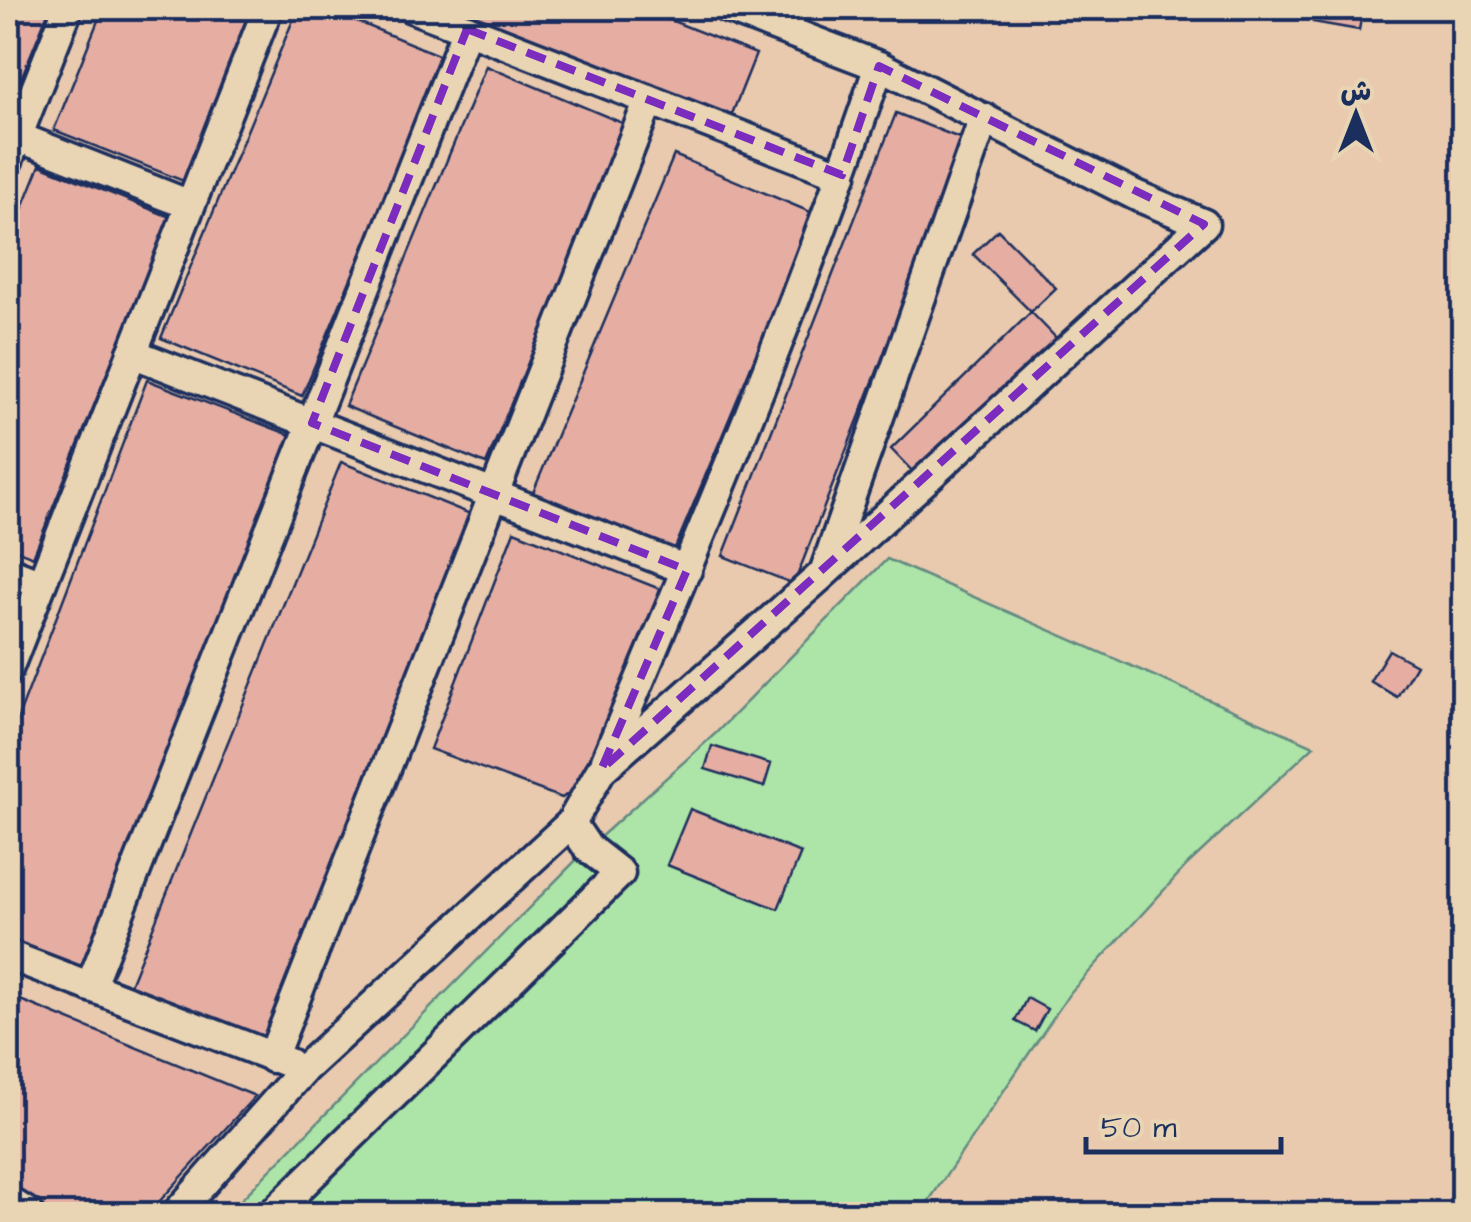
<svg xmlns="http://www.w3.org/2000/svg" width="1471" height="1222" viewBox="0 0 1471 1222" font-family="'Architects Daughter','Playpen Sans Arabic',sans-serif">
<style>
.green{fill:#ade4a7;stroke:#648a82;stroke-width:2.5}
.building{fill:#e6aea2;stroke:#1b2f5e;stroke-width:2.5}
.lines{fill:none;stroke-linecap:round;stroke-linejoin:round}
.minor-casing{stroke:#1b2f5e;stroke-width:35}
.minor{stroke:#e9d5b3;stroke-width:28}
.marked{fill:none;stroke:#7b2cbf;stroke-width:8;stroke-dasharray:20 12;stroke-linejoin:round}
</style>
<rect width="100%" height="100%" fill="#e9caae"/>
<filter id="ink" filterUnits="userSpaceOnUse"><feTurbulence type="fractalNoise" baseFrequency=".01" numOctaves="2"/><feDisplacementMap in="SourceGraphic" scale="20" xChannelSelector="R" yChannelSelector="G"/><feConvolveMatrix kernelMatrix="1 2 1 2 8 2 1 2 1" color-interpolation-filters="sRGB"/></filter>
<g filter="url(#ink)">
<path class="green" d="M887 559 1314 746 1187 865 1070 993 920 1214H227L588 848 716 733Z"/>
<g class="building">
<path d="M8 8H50L8 110Z"/>
<path d="M103 8H262L191 184 54 130Z"/>
<path d="M298 8H325L443 57 302 396 161 338Z"/>
<path d="M454 8H640L756 54 730 119Z"/>
<path d="M1315 8H1363L1359 30 1313 22Z"/>
<path d="M486 66 627 125 486 464 345 406Z"/>
<path d="M896 113 967 141 794 584 723 556Z"/>
<path d="M674 155 815 214 673 553 532 495Z"/>
<path d="M40 165 170 217 33 557 8 547V245Z"/>
<path d="M998 230 1056 288 1031 312 973 254Z"/>
<path d="M1031 312 1059 341 919 478 891 449Z"/>
<path d="M147 380 293 436 88 969 8 938V744Z"/>
<path d="M341 462 478 517 265 1042 129 987Z"/>
<path d="M514 531 665 591 594 774 562 798 430 749Z"/>
<path d="M1389 650 1416 665 1397 697 1370 681Z"/>
<path d="M712 746 771 764 764 787 705 769Z"/>
<path d="M690 809 801 853 778 909 667 865Z"/>
<path d="M8 995 255 1096 148 1214H49L8 1188Z"/>
<path d="M1027 998 1047 1009 1035 1031 1015 1021Z"/>
</g>
<g class="lines">
<g class="minor-casing">
<g id="minor">
<path d="M412 8 842 175"/>
<path d="M8 133 190 205"/>
<path d="M8 160 68 8"/>
<path d="M132 353 687 570"/>
<path d="M825 570 984 118"/>
<path d="M8 571 41 584"/>
<path d="M8 669 268 8"/>
<path d="M606 760C703 531 800 301 879 66L727 8"/>
<path d="M8 955 289 1063"/>
<path d="M90 987 467 29"/>
<path d="M272 1058 649 100"/>
<path d="M8 1201 29 1214"/>
<path d="M176 1214 305 1068 571 823 601 770 823 574 1204 224 1135 195 879 66"/>
<path d="M272 1214 620 873 588 848 571 823"/>
</g>
</g>
<use href="#minor" class="minor"/>
</g>
</g>
<path class="marked" d="M467 29 842 175 879 66 1204 224 601 770 687 570 312 423Z"/>
<rect width="1471" height="1222" fill="none" stroke="#e9d5b3" stroke-width="40"/>
<rect x="20" y="20" width="1431" height="1182" fill="none" stroke="#1b2f5e" stroke-width="4" filter="url(#ink)"/>
<g transform="translate(1356 115)" stroke="#e9d5b3" stroke-width="8" paint-order="stroke">
<path d="M0-8L18 38L0 25L-18 38Z" fill="#1b2f5e"/>
<text y="-15" font-size="28" font-weight="bold" text-anchor="middle" fill="#1b2f5e">ش</text>
</g>
<path d="M1086 1137v15h195v-15" fill="none" stroke="#1b2f5e" stroke-width="5"/>
<text x="1101" y="1137" font-size="30" fill="#1b2f5e" stroke="#e9d5b3" stroke-width="8" paint-order="stroke">50 m</text>
</svg>
